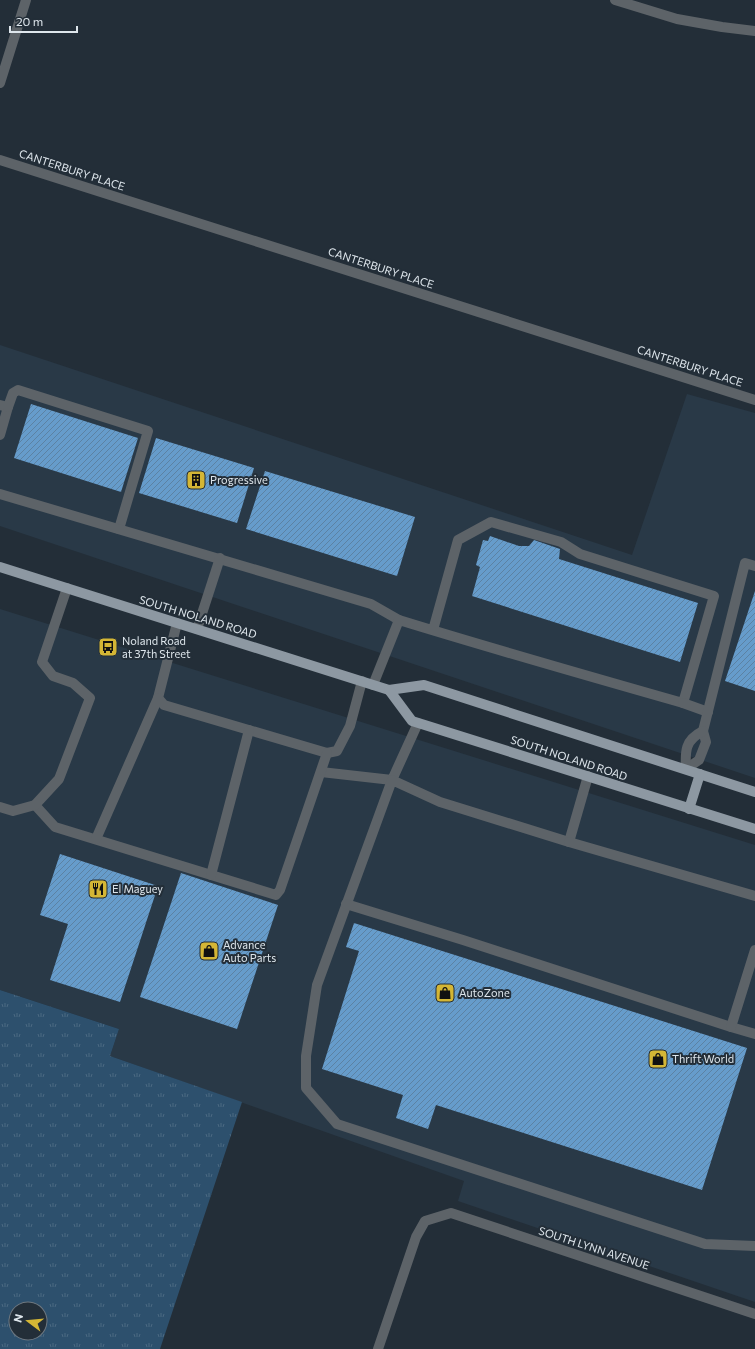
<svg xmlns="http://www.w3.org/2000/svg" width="755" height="1349" viewBox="0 0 755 1349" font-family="Commissioner,sans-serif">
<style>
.built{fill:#293947}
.grass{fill:url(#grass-tufts);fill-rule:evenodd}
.building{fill:url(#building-hatch)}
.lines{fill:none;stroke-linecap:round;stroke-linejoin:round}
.minor{stroke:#5d6368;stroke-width:10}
.major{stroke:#8d98a2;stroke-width:10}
.labels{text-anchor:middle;stroke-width:4;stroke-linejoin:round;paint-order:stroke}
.street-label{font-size:11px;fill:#dee6ec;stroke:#232e38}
.poi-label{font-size:11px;fill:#dee6ec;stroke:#232e38;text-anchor:start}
</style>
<defs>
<pattern id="grass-tufts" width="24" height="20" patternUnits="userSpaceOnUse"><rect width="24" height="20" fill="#2d506d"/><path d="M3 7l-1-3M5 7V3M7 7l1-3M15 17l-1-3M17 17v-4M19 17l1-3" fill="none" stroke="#4b6982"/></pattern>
<pattern id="building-hatch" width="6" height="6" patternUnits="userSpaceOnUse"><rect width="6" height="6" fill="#669ccb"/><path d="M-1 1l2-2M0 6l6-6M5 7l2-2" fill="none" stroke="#5c82a3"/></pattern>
</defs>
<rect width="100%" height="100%" fill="#232e38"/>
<g class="built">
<path d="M0 345 632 555 687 394 755 413V778L0 526Z"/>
<path d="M0 609 755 845V1302L458 1201 464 1181 110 1056 119 1029 0 990Z"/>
</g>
<path class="grass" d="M0 990 119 1029 110 1056 242 1102 160 1349H0ZM16 1309H40V1333H16Z"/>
<g class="building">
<path d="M31 404 138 438 121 492 14 458Z"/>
<path d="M156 438 254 468 237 523 139 493Z"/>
<path d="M265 471 415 517 397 576 246 529Z"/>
<path d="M490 536 519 546H529L534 540 560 549 559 559 698 603 680 662 472 596 480 567 476 565 483 540 488 541Z"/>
<path d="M755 591V691L725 681Z"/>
<path d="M60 854 158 886 120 1002 50 980 68 924 40 915Z"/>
<path d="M181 873 278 905 237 1029 140 997Z"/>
<path d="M354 923 747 1048 702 1190 436 1105 428 1129 396 1118 403 1095 322 1069 359 951 346 947Z"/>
</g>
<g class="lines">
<g class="minor">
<path d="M615 0 677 19 722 27 755 31"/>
<path d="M0 83 26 0"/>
<path d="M0 160 755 400"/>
<path d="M0 405 8 407 0 435"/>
<path d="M8 407 13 393 18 390 148 431 119 529"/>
<path d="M0 494 371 604 399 620"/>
<path d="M177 623 158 698 164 705 327 753 337 751 350 726 362 681"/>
<path d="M197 629 220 558"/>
<path d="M373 685 399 620C493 649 588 676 683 703L714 596 580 554 561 542 491 522 458 540 433 630"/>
<path d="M683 703 708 712"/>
<path d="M686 769 699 760 706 742 703 731 745 563 755 566"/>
<path d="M686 769C685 751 685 740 703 731"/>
<path d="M321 772 392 780 418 723"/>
<path d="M588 776 569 842 440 802 392 780 317 985 306 1056V1088L337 1124 705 1244 755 1246"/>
<path d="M35 805 55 827 276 895 280 890 327 753"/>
<path d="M0 807 13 811 35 805 59 779 90 698 73 683 53 676 42 662 67 588"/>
<path d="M96 839 158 698"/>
<path d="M569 842 755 896"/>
<path d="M211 875 249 730"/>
<path d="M346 904 463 940 731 1027 755 1034"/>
<path d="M731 1027 755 950"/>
<path d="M378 1349 416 1237 425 1221 451 1213 755 1314"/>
</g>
<g class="major">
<path d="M0 567 389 690 424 685 755 792"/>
<path d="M389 690 412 721 755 829"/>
<path d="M689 809 700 774"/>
</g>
</g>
<defs>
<g id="building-square" transform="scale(1)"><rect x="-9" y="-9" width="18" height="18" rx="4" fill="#d4b635" stroke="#232e38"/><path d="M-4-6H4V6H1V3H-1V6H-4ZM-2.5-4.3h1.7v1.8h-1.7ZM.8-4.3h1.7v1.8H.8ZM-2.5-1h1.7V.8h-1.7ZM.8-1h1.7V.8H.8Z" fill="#111"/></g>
<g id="bus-square" transform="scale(1)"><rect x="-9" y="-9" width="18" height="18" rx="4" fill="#d4b635" stroke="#232e38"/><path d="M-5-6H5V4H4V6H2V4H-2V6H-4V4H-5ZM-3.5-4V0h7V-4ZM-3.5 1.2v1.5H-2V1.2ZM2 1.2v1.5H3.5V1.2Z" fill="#111"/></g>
<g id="restaurant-square" transform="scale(1)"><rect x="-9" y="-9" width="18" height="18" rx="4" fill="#d4b635" stroke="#232e38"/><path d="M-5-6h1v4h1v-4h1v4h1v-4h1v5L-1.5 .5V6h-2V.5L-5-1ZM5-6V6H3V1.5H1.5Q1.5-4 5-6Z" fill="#111"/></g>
<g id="shop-square" transform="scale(1)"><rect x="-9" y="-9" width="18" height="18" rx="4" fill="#d4b635" stroke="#232e38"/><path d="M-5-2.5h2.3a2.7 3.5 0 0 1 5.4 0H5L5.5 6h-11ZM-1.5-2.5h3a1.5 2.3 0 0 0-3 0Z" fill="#111"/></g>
</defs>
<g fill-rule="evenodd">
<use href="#building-square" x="196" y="480"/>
<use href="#bus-square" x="108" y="647"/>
<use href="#restaurant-square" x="98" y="889"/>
<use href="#shop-square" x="209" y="951"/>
<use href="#shop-square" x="445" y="993"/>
<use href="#shop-square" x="658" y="1059"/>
</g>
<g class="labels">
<g class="street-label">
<text transform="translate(72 170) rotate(18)" y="4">CANTERBURY PLACE</text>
<text transform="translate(381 268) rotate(18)" y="4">CANTERBURY PLACE</text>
<text transform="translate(690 366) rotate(18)" y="4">CANTERBURY PLACE</text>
<text transform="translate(198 617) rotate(17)" y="4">SOUTH NOLAND ROAD</text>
<text transform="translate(569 758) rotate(18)" y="4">SOUTH NOLAND ROAD</text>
<text transform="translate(594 1248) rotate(18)" y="4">SOUTH LYNN AVENUE</text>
</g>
<g class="poi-label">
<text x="210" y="484">Progressive</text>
<text x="122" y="645">Noland Road<tspan x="122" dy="13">at 37th Street</tspan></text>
<text x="112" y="893">El Maguey</text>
<text x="223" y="949">Advance<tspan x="223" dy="13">Auto Parts</tspan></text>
<text x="459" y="997">AutoZone</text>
<text x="672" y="1063">Thrift World</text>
</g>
</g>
<g transform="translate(28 1321) rotate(286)"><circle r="19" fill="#232e38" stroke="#6e7880"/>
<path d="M0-3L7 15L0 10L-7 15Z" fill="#d4b635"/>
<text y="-6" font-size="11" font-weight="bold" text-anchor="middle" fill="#dee6ec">N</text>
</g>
<path d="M10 26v6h67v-6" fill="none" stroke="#dee6ec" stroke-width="2"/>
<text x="16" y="26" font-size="12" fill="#dee6ec" stroke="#232e38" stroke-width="3" paint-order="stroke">20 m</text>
</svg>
